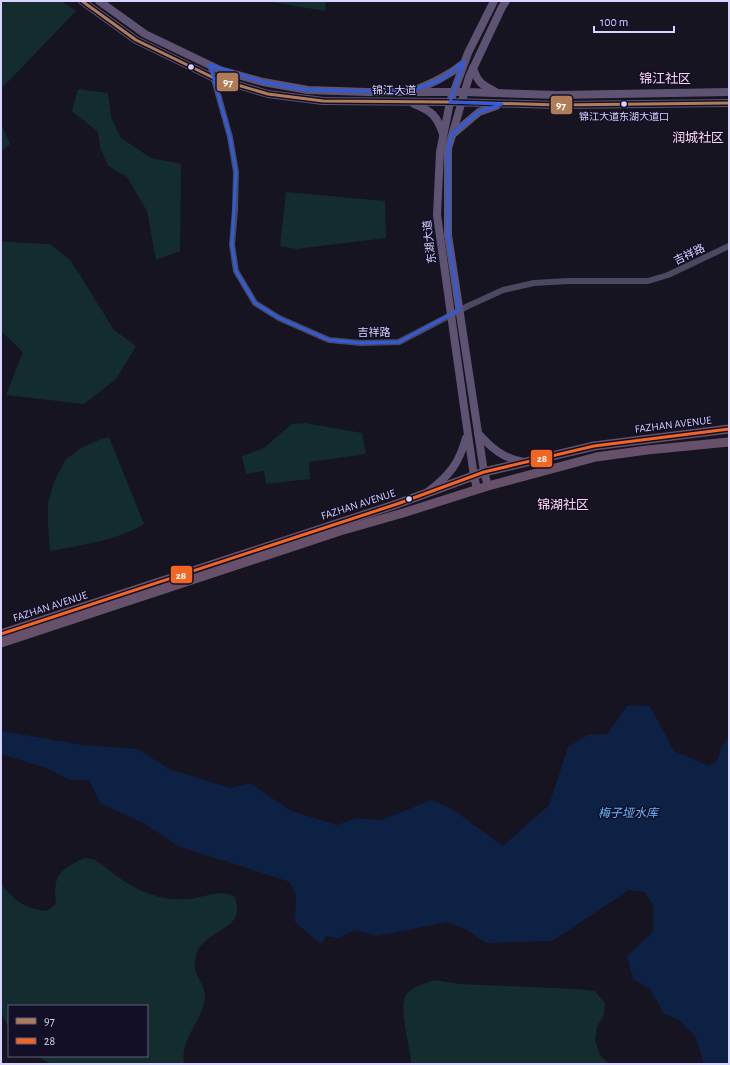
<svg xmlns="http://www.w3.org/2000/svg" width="730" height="1065" viewBox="0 0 730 1065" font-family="'Alegreya Sans','Noto Sans SC',sans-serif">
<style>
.green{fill:#132c2d}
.water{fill:#0d2144}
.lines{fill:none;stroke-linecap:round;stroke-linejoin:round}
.minor{stroke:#4a4962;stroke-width:6}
.major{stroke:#5e5373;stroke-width:8}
.highway{stroke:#67516a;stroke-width:9}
.bus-1-casing{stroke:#130f26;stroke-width:6}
.bus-2-casing{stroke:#130f26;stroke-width:6}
.bus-1{stroke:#b07c57;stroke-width:3}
.bus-2{stroke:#f26522;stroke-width:3}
.marked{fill:none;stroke:#305bdc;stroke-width:3;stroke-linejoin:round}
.bus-dot{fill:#d9d4ff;stroke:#130f26;stroke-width:1.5}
.labels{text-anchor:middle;stroke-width:3;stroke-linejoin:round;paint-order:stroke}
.bus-label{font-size:10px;fill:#d9d4ff;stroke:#130f26}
.street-label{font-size:11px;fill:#d9d4ff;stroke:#130f26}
.water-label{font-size:12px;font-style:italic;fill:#62b6ff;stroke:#130f26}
.quarter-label{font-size:13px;fill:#ffd6f0;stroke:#130f26}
.line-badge{stroke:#130f26;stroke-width:1.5}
.badge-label{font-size:11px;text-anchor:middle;font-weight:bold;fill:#fff}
</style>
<rect width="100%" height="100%" fill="#161421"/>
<g class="green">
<path d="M1 1H61L76 11 1 89Z"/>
<path d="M266 1H326L325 11Z"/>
<path d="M78 89 108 93 111 117 121 138 151 158 181 164 180 251 156 260 147 211 127 177 108 166 100 147 98 132 72 111Z"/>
<path d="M1 123 10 144 1 152Z"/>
<path d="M286 192 385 201 386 238 296 249 280 246Z"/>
<path d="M1 241 25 243 50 244 71 261 114 330 136 346 116 379 84 404 6 395 23 352 1 331Z"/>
<path d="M305 423 362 433 366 454 309 462 310 479 266 484 264 471 246 474 242 456 264 448 292 424Z"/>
<path d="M109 437 144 524C116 541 82 545 50 551L48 524V503L54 482 65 460 81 448 101 439Z"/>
<path d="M84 858C99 858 106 869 118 877 128 884 141 892 153 895 164 899 177 900 189 899 206 897 218 889 234 896 248 928 213 927 199 948 197 950 196 954 196 957 190 974 205 981 205 997 204 1019 179 1039 184 1064H51L36 1056H147V1006H9V1028L1 1013V884C14 901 26 909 47 911L56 904C53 874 59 871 84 858Z"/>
<path d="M434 980 460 984 577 989 595 991 605 1003 604 1015 597 1027 595 1040 600 1055 609 1064H411C411 1048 397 1006 407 994 414 986 424 984 434 980Z"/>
</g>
<path class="water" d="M628 705 650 706 674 751 709 766 718 760 721 748 729 737V1064H704L696 1037 679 1020 664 1014 650 989 633 979 627 956 653 932 654 907 645 892 629 890 552 941 486 943 467 930 448 922 377 936 355 930 339 938 326 936 321 944 295 922 296 895 290 882 178 846 145 824 100 803 89 780H70L46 768 1 754V731L84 745 138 749 169 769 230 788 250 783 291 811 337 825 357 818 381 820 432 800 452 809 503 846 549 805 568 747 587 735 607 734Z"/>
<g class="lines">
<path class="minor" d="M210 65 230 137 236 172 235 210 232 245 236 271 255 303 279 318 329 340 361 343 399 342 468 306 503 290 534 283 568 281H648L668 275 729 246"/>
<g class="major">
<path d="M82 1 136 40 214 78 268 94 323 101 450 102 558 105 729 103"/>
<path d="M99 1 145 34 220 70 263 82 308 90 367 92H465L558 95 729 92"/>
<path d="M473 68C478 83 482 85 496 92"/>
<path d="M413 91C432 83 448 76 464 63"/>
<path d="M414 104C432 111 437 116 443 134"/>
<path d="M453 134 479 112 496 106"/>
<path d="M478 433C491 448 504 459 524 462"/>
<path d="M488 486 484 472 448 235V149L469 77 502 7 506 1"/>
<path d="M477 489 474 476 465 414 437 215 440 152 450 102 468 53 494 1"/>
<path d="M429 491C450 475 459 463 466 438"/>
</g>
<g class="highway">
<path d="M1 634 397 504 484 472 594 446 729 429"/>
<path d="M1 643 340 531 403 513 488 486 596 457 647 450 729 442"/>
</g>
<g class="bus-1-casing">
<path id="bus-1" d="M82 1 136 40 214 78 268 94 323 101 450 102 558 105 729 103"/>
</g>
<g class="bus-2-casing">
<path id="bus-2" d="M1 634 397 504 484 472 594 446 729 429"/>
</g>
<use href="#bus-1" class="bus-1"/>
<use href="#bus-2" class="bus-2"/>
</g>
<path class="marked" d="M464 62 450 102 502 104 479 112 469 120 452 134 448 149V235L459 310 399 342 361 343 329 340 279 318 255 303 236 271 232 245 236 172 230 137 210 65 263 82 308 90 409 92 442 79Z"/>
<g class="bus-dot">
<circle cx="191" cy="67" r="3.5"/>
<circle cx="624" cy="104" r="3.5"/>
<circle cx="409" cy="499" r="3.5"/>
</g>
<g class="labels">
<g class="bus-label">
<text x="624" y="120">锦江大道东湖大道口</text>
</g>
<g class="street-label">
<text x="394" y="94">锦江大道</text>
<text transform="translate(429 242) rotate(-97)" y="4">东湖大道</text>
<text transform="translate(689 254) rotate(-26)" y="4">吉祥路</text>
<text x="374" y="336">吉祥路</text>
<text transform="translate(673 424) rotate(-7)" y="4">FAZHAN AVENUE</text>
<text transform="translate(358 504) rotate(-18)" y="4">FAZHAN AVENUE</text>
<text transform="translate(50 606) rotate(-18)" y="4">FAZHAN AVENUE</text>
</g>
<g class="water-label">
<text x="628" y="817">梅子垭水库</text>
</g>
<g class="quarter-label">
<text x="665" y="83">锦江社区</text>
<text x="698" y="142">润城社区</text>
<text x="563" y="509">锦湖社区</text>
</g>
</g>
<g class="line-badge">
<rect x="216" y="72" width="23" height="20" rx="4" fill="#b07c57"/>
<rect x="550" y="95" width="23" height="20" rx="4" fill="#b07c57"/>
<rect x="530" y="449" width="23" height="19" rx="4" fill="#f26522"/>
<rect x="170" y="565" width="23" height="19" rx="4" fill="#f26522"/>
</g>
<g class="badge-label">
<text x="228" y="86">97</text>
<text x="561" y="109">97</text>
<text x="542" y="462">28</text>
<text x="181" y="579">28</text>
</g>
<rect width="730" height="1065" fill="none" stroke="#d9d4ff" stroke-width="4"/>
<rect x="8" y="1005" width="140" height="52" fill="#130f26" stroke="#625e7d"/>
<rect x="16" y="1018" width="20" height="6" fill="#b07c57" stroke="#625e7d"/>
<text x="44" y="1025" font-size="12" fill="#d9d4ff">97</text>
<rect x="16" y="1038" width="20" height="6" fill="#f26522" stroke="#625e7d"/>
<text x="44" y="1045" font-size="12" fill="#d9d4ff">28</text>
<path d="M594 26v6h80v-6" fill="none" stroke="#d9d4ff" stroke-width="2"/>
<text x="600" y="26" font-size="12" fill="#d9d4ff" stroke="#130f26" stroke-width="3" paint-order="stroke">100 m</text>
</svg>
